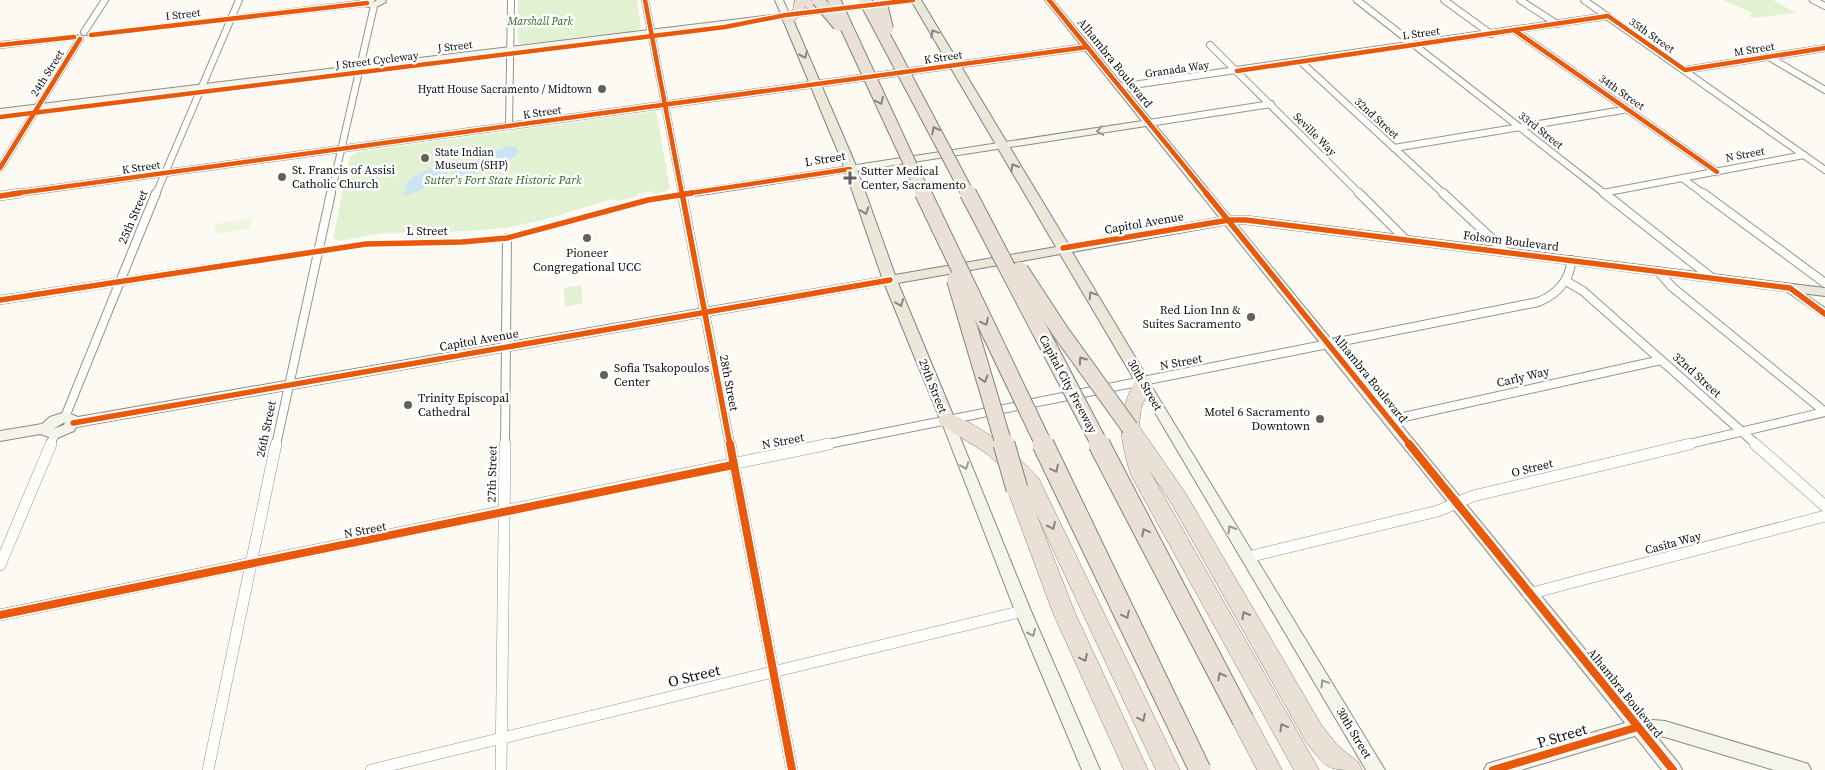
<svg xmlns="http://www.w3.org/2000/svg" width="1825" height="770" viewBox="0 0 1825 770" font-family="'Source Serif 4',serif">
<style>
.green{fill:#e3f1d3}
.pitch{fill:#edf5dd}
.water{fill:#cae4f5}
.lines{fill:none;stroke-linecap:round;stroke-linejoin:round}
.street-far2-casing{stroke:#959491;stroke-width:8}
.street-far1-casing{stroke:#959491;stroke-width:10}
.street-casing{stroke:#959491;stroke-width:12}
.secondary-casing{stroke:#8c8b87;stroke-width:2}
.primary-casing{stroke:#82827e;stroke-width:2}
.highway-casing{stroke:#82827e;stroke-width:1}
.street-far2{stroke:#fffefd;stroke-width:6}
.street-far1{stroke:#fffefd;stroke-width:8}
.street{stroke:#fffefd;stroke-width:11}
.secondary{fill:#f5f4ea;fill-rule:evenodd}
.primary{fill:#ece8d9;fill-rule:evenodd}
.highway{fill:#eae0d5;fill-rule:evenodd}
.highway-bridge-far2-casing{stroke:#82827e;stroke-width:14;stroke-linecap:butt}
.highway-bridge-far1-casing{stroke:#82827e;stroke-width:18;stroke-linecap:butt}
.highway-bridge-casing{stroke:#82827e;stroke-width:23;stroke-linecap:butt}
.highway-bridge-far2{stroke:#eae0d5;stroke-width:12}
.highway-bridge-far1{stroke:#eae0d5;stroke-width:16}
.highway-bridge{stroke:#eae0d5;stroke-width:21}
.cycleway-far2-casing{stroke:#fff;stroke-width:7}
.cycleway-far1-casing{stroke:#fff;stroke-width:9}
.cycleway-casing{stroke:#fff;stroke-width:11}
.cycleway-far2{stroke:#e8590c;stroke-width:4.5}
.cycleway-far1{stroke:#e8590c;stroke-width:5.5}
.cycleway{stroke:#e8590c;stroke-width:8}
.oneway{stroke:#88867e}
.oneway2{stroke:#87827b}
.oneway3{stroke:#999892}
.poi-dot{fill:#61615e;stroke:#fff;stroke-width:2}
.labels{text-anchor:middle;stroke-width:5;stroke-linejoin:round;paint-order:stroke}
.far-street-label{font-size:11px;fill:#0e0e0e;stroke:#fff}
.far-park-label{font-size:11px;font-style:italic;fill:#29661e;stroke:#fff}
.far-poi-label{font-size:11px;fill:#0e0e0e;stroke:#fff;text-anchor:end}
.street-label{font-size:12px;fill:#0e0e0e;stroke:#fff}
.poi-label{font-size:12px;fill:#0e0e0e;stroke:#fff;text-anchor:start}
.park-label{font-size:12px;font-style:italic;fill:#29661e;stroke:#fff}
.near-street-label{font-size:15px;fill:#0e0e0e;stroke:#fff}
</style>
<rect width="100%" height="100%" fill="#fcfaf2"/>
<g class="green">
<path d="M518 0H637L641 27 636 31 523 44 518 43Z"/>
<path d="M1723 0H1773L1796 13 1752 18 1749 16 1752 13Z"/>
<path d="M656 111 670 188 665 192 653 194 652 191 637 194 638 196 618 201 612 199 543 220 505 228 468 231 383 233 340 241 333 238 350 157 357 152Z"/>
<path d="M581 285 583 303 565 307 564 288Z"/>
</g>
<path class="pitch" d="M252 218 249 229 213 234 216 224Z"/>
<path class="water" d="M506 147H516L519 152 513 158 487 167 459 182 454 181 455 174 449 172 441 176 432 185 407 195 402 194 407 188 405 186 406 183C418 173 439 162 455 164L459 169 463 170 487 154Z"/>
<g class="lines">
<g class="street-far2-casing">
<g id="street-far2">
<path d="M645 0 682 194"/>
<path d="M1357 0 1605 194"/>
<path d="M1444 0 1491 34"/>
<path d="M1520 0 1557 24"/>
<path d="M1584 0 1825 170"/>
<path d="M1813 0 1825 6"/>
<path d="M1514 30 1717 172"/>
<path d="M84 32 105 0"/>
<path d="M1210 45 1360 194"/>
<path d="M1769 57 1825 90"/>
<path d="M1300 61 1444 194"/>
<path d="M1119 87 1608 16"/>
<path d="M1149 123 1271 104"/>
<path d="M509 126 511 0"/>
<path d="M1394 148 1629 109"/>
<path d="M0 168 80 39"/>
<path d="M1682 178 1704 194"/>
<path d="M1603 193 1804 155"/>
<path d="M11 194 1087 47"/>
<path d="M156 194 239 0"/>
<path d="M331 194 374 6"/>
</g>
</g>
<g class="street-far1-casing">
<g id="street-far1">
<path d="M682 193 730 445"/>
<path d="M1359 193 1405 239"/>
<path d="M1443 193 1505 251"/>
<path d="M1604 193 1712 278"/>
<path d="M1703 193 1825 283"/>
<path d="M0 196 20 193"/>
<path d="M1658 271 1672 287 1825 412"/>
<path d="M1566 281 1583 291 1757 445"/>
<path d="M65 417 156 193"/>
<path d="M1390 420 1661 360"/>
<path d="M50 445 55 434"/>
<path d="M276 445 331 193"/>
<path d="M505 445 507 238"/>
<path d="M823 445 1538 302C1556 295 1571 280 1571 260"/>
<path d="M1685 445 1825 412"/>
</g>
</g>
<g class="street-casing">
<g id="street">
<path d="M730 444 792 770"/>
<path d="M1755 444 1825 506"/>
<path d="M1248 557 1438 511 1473 496 1690 444"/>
<path d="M0 565 51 444"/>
<path d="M1528 594 1825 516"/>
<path d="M0 615 829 444"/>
<path d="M208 770 276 444"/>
<path d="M371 770 1023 611"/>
<path d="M501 770 505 444"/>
</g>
</g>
<g class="secondary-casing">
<g id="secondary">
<path d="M367 0H375L373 3 377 0H385L386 2 374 8 364 6 91 37 87 35 91 33Z"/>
<path d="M775 0H783L789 13 894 0H917L913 2 0 115V109L781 14Z"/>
<path d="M1045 0H1053L1642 719 1665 721 1802 762 1808 764 1811 770H1774L1665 737 1656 736 1679 764 1682 770H1662L1635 736 1521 770H1484L1487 764 1493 762 1625 723 1146 126 649 203 507 241 462 245 366 247 0 304V296L366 241 462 239 507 235 648 197 1142 121Z"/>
<path d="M74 35H77V39L0 48V42Z"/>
<path d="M1825 45V51L1685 73 1681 70 1685 67Z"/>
<path d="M890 276 896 280 894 283 76 427 74 431 55 439 40 434 0 441V431L42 424 50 417 65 412 78 417ZM65 422 64 425 53 429Z"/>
<path d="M1790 284 1825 308V318L1786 291 1784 288Z"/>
<path d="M1143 378 1147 379 1385 770H1366L1137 382Z"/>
<path d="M947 415 952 417 953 420 1031 611 1100 770H1082L1015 611 941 420 942 417Z"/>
</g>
</g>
<g class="primary-casing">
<path id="primary" d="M911 0H921L1068 244 1229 216H1246L1825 288V296L1246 224H1229L1072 252 1150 382 1148 386H1138L1060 254 898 283 955 420 952 424H942L883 280 842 161 781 15 786 12 791 15 854 161 895 275 1056 247Z"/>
</g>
<g class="highway-casing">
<g id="highway">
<path d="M795 0H810L825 11 819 14 805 7 793 23H785L783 21 793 9Z"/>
<path d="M1143 376 1149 378 1152 382 1141 408 1139 426 1186 494 1322 726 1338 746 1358 762 1362 770C1326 770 1328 770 1306 742L1172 504 1149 470 1319 770H1294L1131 475C1119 437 1117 419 1134 382L1137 378Z"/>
<path d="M947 413C979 423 1017 454 1039 479L1180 770H1156L1036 513 1075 613 1148 770H1124L1053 613 1007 489 1010 484 1019 482 986 453 941 425 938 420 941 415Z"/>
<path d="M1243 709 1251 712 1282 770H1257L1231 720 1235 712Z"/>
</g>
</g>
<use href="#street-far2" class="street-far2"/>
<use href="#street-far1" class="street-far1"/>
<use href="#street" class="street"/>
<use href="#secondary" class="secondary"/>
<use href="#primary" class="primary"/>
<use href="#highway" class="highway"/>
<g class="highway-bridge-far2-casing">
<g id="highway-bridge-far2">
<path d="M818 0 839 25"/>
<path d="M834 0 924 194"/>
<path d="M865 0 968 194"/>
<path d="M880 0 887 29"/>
</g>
</g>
<g class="highway-bridge-far1-casing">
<g id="highway-bridge-far1">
<path d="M923 193 1044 445"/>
<path d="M968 193 1100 445"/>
<path d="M1020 270 1060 331 1130 428"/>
<path d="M955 280 1004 445"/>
</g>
</g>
<g class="highway-bridge-casing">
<g id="highway-bridge">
<path d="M1004 444 1017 489"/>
<path d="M1043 444 1200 770"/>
<path d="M1099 444 1243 720"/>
</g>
</g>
<use href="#highway-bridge-far2" class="highway-bridge-far2"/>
<use href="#highway-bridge-far1" class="highway-bridge-far1"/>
<use href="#highway-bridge" class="highway-bridge"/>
<g class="cycleway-far2-casing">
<g id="cycleway-far2">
<path d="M645 0 682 194"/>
<path d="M1049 0 1207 194"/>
<path d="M1514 30 1717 172"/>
<path d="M91 35 367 3"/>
<path d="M0 45 74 37"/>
<path d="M1237 71 1608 16 1685 70 1825 48"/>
<path d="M0 117 725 27 786 15 913 0"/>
<path d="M0 168 80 39"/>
<path d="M11 194 1087 47"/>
<path d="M684 194 850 169"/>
</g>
</g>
<g class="cycleway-far1-casing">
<g id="cycleway-far1">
<path d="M682 193 730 445"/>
<path d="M1206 193 1410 445"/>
<path d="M0 196 20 193"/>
<path d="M1063 248 1229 220H1246L1790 288 1825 314"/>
<path d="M0 300 366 244 462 242 507 238 648 200 692 193"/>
<path d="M73 423 890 280"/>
</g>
</g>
<g class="cycleway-casing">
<g id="cycleway">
<path d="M730 444 792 770"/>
<path d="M1409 444 1673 770"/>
<path d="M0 615 733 465"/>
<path d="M1493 770 1638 727"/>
</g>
</g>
<use href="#cycleway-far2" class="cycleway-far2"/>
<use href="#cycleway-far1" class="cycleway-far1"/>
<use href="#cycleway" class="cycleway"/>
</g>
<defs><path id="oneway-chevron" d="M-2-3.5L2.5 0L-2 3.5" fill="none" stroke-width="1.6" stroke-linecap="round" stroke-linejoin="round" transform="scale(1.25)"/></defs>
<g class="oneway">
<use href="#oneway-chevron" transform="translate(934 33) rotate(-121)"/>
<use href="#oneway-chevron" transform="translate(804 55) rotate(66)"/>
<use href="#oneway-chevron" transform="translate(1014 167) rotate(-120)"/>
<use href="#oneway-chevron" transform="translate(865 211) rotate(70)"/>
<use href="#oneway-chevron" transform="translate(1092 295) rotate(-122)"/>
<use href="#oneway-chevron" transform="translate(900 303) rotate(68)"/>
</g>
<g class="oneway2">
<use href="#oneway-chevron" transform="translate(880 101) rotate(65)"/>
<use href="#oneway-chevron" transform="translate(935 130) rotate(-118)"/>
<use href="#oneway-chevron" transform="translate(985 322) rotate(64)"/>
<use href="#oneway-chevron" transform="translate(1082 360) rotate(-126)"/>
<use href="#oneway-chevron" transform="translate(984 379) rotate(74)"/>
<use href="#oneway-chevron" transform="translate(1055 469) rotate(64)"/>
<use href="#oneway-chevron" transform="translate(1052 526) rotate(65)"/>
<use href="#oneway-chevron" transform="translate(1145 532) rotate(-118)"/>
<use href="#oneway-chevron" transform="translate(1126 615) rotate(64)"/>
<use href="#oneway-chevron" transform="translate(1245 615) rotate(-120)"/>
<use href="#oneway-chevron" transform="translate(1084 658) rotate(65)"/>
<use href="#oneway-chevron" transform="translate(1221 676) rotate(-118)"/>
<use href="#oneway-chevron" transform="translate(1142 718) rotate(64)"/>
<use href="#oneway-chevron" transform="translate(1283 727) rotate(-119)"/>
</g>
<g class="oneway3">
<use href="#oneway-chevron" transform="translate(1100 131) rotate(171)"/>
<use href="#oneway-chevron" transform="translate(965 466) rotate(69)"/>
<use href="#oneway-chevron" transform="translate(1231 529) rotate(-120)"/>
<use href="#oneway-chevron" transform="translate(1032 633) rotate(66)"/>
<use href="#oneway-chevron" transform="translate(1324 683) rotate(-121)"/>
</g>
<g class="poi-dot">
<circle cx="602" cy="89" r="5"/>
<circle cx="425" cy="158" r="5"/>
<circle cx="282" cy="177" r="5"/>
<path d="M847.5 170.5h5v5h5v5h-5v5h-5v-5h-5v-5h5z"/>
<circle cx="587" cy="238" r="5"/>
<circle cx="1251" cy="317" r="5"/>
<circle cx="604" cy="375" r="5"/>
<circle cx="408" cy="405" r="5"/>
<circle cx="1320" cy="419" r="5"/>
</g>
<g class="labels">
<g class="far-street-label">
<text transform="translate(183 14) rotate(-7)" y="4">I Street</text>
<text transform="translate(1421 33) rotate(-8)" y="4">L Street</text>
<text transform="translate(1652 35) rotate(35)" y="4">35th Street</text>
<text transform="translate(455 46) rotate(-7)" y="4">J Street</text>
<text transform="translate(1754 49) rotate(-9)" y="4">M Street</text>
<text transform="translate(943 57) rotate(-8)" y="4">K Street</text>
<text transform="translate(377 60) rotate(-7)" y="4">J Street Cycleway</text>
<text transform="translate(1177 69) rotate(-8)" y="4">Granada Way</text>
<text transform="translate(47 73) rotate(-58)" y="4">24th Street</text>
<text transform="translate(1622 92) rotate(35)" y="4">34th Street</text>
<text transform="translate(542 112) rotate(-8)" y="4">K Street</text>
<text transform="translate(1377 118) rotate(42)" y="4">32nd Street</text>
<text transform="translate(1541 130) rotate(38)" y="4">33rd Street</text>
<text transform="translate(1315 134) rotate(45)" y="4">Seville Way</text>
<text transform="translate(1745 154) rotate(-11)" y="4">N Street</text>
<text transform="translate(141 167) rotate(-8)" y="4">K Street</text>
</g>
<g class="far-park-label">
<text x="540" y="25">Marshall Park</text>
</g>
<g class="far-poi-label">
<text x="592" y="93">Hyatt House Sacramento / Midtown</text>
<text x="435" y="156" text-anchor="start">State Indian<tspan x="435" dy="13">Museum (SHP)</tspan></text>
</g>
<g class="street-label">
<text transform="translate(1115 63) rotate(51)" y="4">Alhambra Boulevard</text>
<text transform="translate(825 159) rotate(-9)" y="4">L Street</text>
<text transform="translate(133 217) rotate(-67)" y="4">25th Street</text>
<text transform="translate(1144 223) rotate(-10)" y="4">Capitol Avenue</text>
<text x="427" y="235">L Street</text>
<text transform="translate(1511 241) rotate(7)" y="4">Folsom Boulevard</text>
<text transform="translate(479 340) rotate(-10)" y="4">Capitol Avenue</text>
<text transform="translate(1181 362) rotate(-11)" y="4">N Street</text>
<text transform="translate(1697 375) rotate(42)" y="4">32nd Street</text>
<text transform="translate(1523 377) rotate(-13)" y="4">Carly Way</text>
<text transform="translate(1370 378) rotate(51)" y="4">Alhambra Boulevard</text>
<text transform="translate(729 383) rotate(79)" y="4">28th Street</text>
<text transform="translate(1068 384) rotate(62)" y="4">Capital City Freeway</text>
<text transform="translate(1145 385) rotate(60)" y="4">30th Street</text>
<text transform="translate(933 386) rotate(68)" y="4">29th Street</text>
<text transform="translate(266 429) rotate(-78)" y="4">26th Street</text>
<text transform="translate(783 441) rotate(-11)" y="4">N Street</text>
<text transform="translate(1532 468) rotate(-14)" y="4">O Street</text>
<text transform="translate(492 474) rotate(-89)" y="4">27th Street</text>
<text transform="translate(365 530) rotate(-11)" y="4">N Street</text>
<text transform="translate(1673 543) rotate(-15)" y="4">Casita Way</text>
<text transform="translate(1625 693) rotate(51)" y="4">Alhambra Boulevard</text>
<text transform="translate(1354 733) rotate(59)" y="4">30th Street</text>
</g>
<g class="poi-label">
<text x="292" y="174">St. Francis of Assisi<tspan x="292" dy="14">Catholic Church</tspan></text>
<text x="861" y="175">Sutter Medical<tspan x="861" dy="14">Center, Sacramento</tspan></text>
<text x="587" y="257" text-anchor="middle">Pioneer<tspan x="587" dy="14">Congregational UCC</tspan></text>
<text x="1241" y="314" text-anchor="end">Red Lion Inn &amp;<tspan x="1241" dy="14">Suites Sacramento</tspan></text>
<text x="614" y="372">Sofia Tsakopoulos<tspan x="614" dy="14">Center</tspan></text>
<text x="418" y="402">Trinity Episcopal<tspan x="418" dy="14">Cathedral</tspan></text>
<text x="1310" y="416" text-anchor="end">Motel 6 Sacramento<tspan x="1310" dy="14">Downtown</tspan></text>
</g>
<g class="park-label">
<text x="503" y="184">Sutter's Fort State Historic Park</text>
</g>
<g class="near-street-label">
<text transform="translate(694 676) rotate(-14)" y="5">O Street</text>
<text transform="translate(1562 736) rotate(-17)" y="5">P Street</text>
</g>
</g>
</svg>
